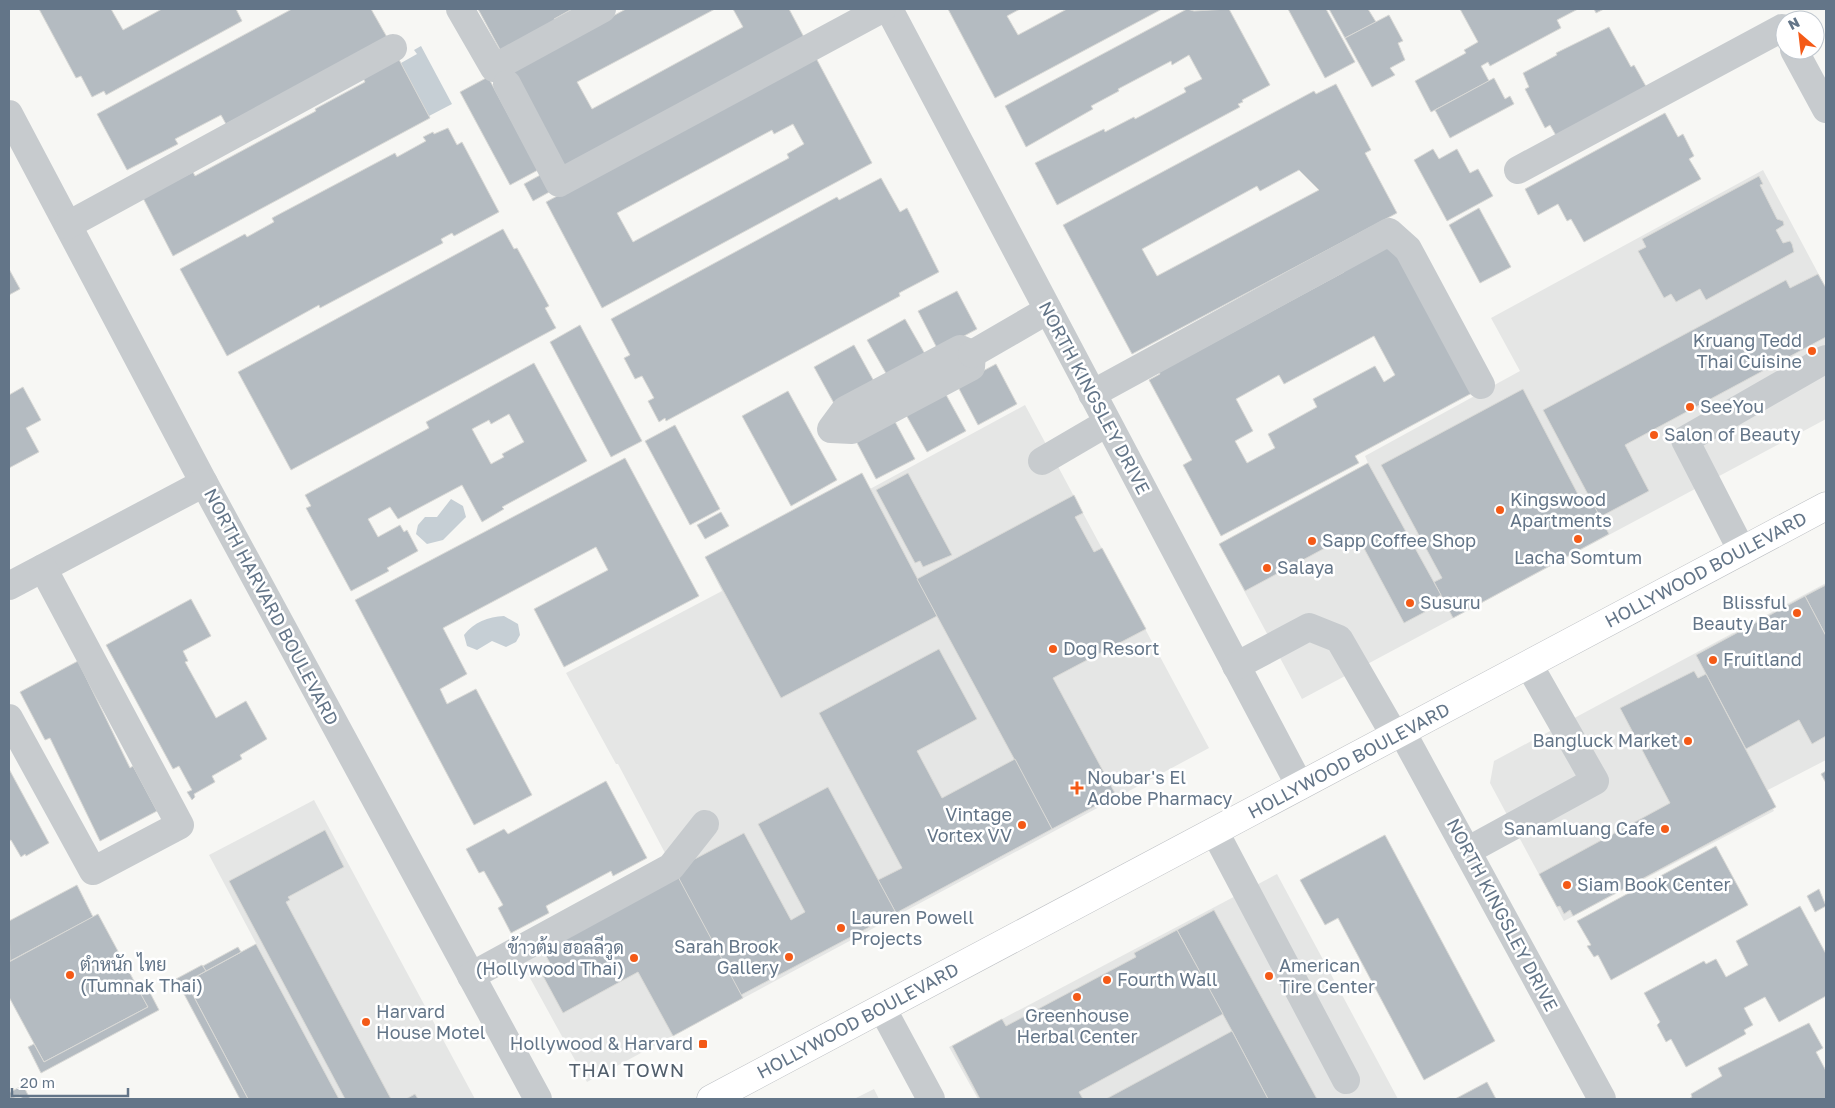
<svg xmlns="http://www.w3.org/2000/svg" width="1835" height="1108" viewBox="0 0 1835 1108" font-family="'Golos Text',Sarabun,sans-serif">
<style>
.built{fill:#e5e6e5}
.water{fill:#c6cfd5}
.building{fill:#b4bbc1;stroke:#d9d9d6;fill-rule:evenodd}
.lines{fill:none;stroke-linecap:round;stroke-linejoin:round}
.major-casing{stroke:#bcbfc3;stroke-width:29}
.minor{stroke:#c7cbce;stroke-width:28}
.major{stroke:#fff;stroke-width:28}
.poi-dot{fill:#f45a17;stroke:#fff;stroke-width:2}
.labels{text-anchor:middle;stroke-width:5;stroke-linejoin:round;paint-order:stroke}
.poi-label{font-size:18px;fill:#637588;stroke:#fff;text-anchor:start}
.street-label{font-size:18px;fill:#637588;stroke:#fff}
.neighbourhood-label{font-size:19px;letter-spacing:1px;fill:#525f6c;stroke:#fff}
</style>
<rect width="100%" height="100%" fill="#f7f7f4"/>
<g class="built">
<path d="M1763 170 1826 288V419L1302 699 1219 544 1368 463 1365 456 1520 371 1491 318Z"/>
<path d="M1025 405 1209 748 587 1082 519 958 674 870 618 764H616L566 673 722 591 705 557 870 489Z"/>
<path d="M1826 583V760L1764 792 1774 811 1564 921 1490 783 1494 761Z"/>
<path d="M314 800 475 1099H339L209 855Z"/>
<path d="M1277 874 1398 1099H978L949 1047Z"/>
<path d="M874 1089 879 1099H854Z"/>
</g>
<g class="water">
<path d="M421 46 452 104 429 116 401 63 417 54 414 50Z"/>
<path d="M451 499 463 506 466 517 443 540 427 544 416 534 418 525 425 517H437Z"/>
<path d="M504 616 518 624 520 635 516 642 506 647 492 641 477 650 467 646 464 635C474 622 488 617 504 616Z"/>
</g>
<g class="building">
<path d="M39 9H111L123 30 162 9H236L242 21 106 95 104 91 92 97 81 76 76 78Z"/>
<path d="M292 9H371L388 39 226 124 221 115 175 139 178 144 127 170 97 114Z"/>
<path d="M478 9H572L554 19 558 26 503 55Z"/>
<path d="M626 9H715L577 82 592 109 743 27 733 9H789L806 41 566 171 512 70Z"/>
<path d="M948 9H1020L1007 16 1018 35 1067 9H1162L995 98Z"/>
<path d="M1187 9 1194 11 1229 9 1270 85 1242 100 1243 102 1238 104 1240 107 1057 205 1035 163 1104 129 1105 132 1134 117 1135 119 1186 92 1184 88 1202 79 1189 55 1172 65 1171 61 1118 89 1119 91 1091 106 1093 109 1026 147 1005 106Z"/>
<path d="M1288 9H1326L1355 62 1325 78Z"/>
<path d="M1329 9H1368L1376 22 1345 38Z"/>
<path d="M1460 9H1578L1557 20 1561 28 1490 66 1488 62 1481 66 1489 81 1431 112 1415 81 1466 53 1464 50 1478 42Z"/>
<path d="M1594 9H1604L1596 13Z"/>
<path d="M1389 15 1403 41 1398 43 1405 60 1390 68 1395 75 1372 87 1345 38Z"/>
<path d="M1609 27 1631 67 1634 65 1648 90 1558 139 1550 125 1545 128 1525 89 1529 87 1523 73 1557 55 1556 53Z"/>
<path d="M396 54 430 118 173 256 143 198 193 172 195 176 316 111 315 109 365 82 361 73Z"/>
<path d="M816 58 872 163 602 308 546 202ZM793 124 804 144 787 154 789 158 633 242 617 213 772 130 774 134Z"/>
<path d="M488 77 538 170 510 185 460 92Z"/>
<path d="M1494 78 1505 99 1510 96 1514 104 1450 138 1435 110Z"/>
<path d="M1336 84 1371 150 1365 153 1397 213 1132 354 1063 225 1314 91 1316 94ZM1299 170 1319 190 1157 276 1142 249 1257 186 1260 191Z"/>
<path d="M1665 113 1678 137 1683 134 1694 156 1689 159 1701 179 1584 242 1571 219 1567 221 1558 204 1538 215 1525 189Z"/>
<path d="M448 128 457 145 462 142 499 212 454 236 452 233 441 239 443 243 320 308 319 305 227 356 180 269 245 234 247 237 274 222 272 218 395 153 397 157 426 141 423 137 433 132 434 134Z"/>
<path d="M1433 149 1439 159 1457 149 1470 173 1478 169 1493 196 1447 221 1414 160Z"/>
<path d="M544 173 553 190 533 201 524 184Z"/>
<path d="M1759 176 1763 184 1760 185 1777 219 1783 221 1784 225 1776 230 1783 243 1790 241 1792 244 1794 252 1706 300 1700 289 1676 302 1671 294 1664 298 1638 251 1646 247 1642 239Z"/>
<path d="M881 178 900 212 907 208 939 272 899 293 900 296 666 421 665 418 659 422 648 401 654 398 642 376 635 379 624 358 630 355 611 319 837 197 839 200Z"/>
<path d="M1479 208 1511 267 1480 283 1449 225Z"/>
<path d="M503 229 514 249 517 248 549 306 545 308 556 328 291 470 238 372Z"/>
<path d="M1389 238 1472 393 1355 456 1359 463 1221 536 1183 465 1192 460 1149 380 1160 374 1159 372 1344 272 1340 264ZM1374 336 1395 375 1384 382 1375 366 1313 399 1317 407 1268 434 1275 448 1247 463 1235 441 1253 431 1236 399 1279 375 1284 384Z"/>
<path d="M9 269 20 289 9 295Z"/>
<path d="M1818 274 1826 288V337L1625 445 1649 491 1600 517 1543 410 1786 280 1790 288Z"/>
<path d="M957 291 977 329 938 350 918 311Z"/>
<path d="M905 319 925 354 887 375 867 340Z"/>
<path d="M580 325 642 441 611 457 550 342Z"/>
<path d="M854 345 876 385 836 407 814 367Z"/>
<path d="M534 363 587 461 502 507 504 509 482 522 462 485 398 519 390 507 368 519 378 537 400 525 404 532 407 530 418 551 387 568 389 571 351 591 306 508 311 506 305 495 429 428 426 422ZM509 414 524 442 502 454 504 457 491 464 472 429 489 420 491 424Z"/>
<path d="M996 364 1017 404 978 425 957 385Z"/>
<path d="M23 387 41 420 26 428 39 452 9 468V395Z"/>
<path d="M1523 389 1582 502 1590 498 1609 534 1453 618 1434 582 1442 578 1381 465Z"/>
<path d="M788 391 837 480 791 506 742 416Z"/>
<path d="M944 391 966 431 927 452 905 413Z"/>
<path d="M893 418 915 459 876 479 855 439Z"/>
<path d="M675 425 720 509 690 525 645 441Z"/>
<path d="M625 458 699 596 564 667 534 609 608 570 596 547 443 628 467 674 440 689 447 704 476 689 532 795 474 825 355 600Z"/>
<path d="M1368 463 1441 595 1434 599 1438 605 1404 623 1359 539 1343 547 1340 540 1245 591 1219 544Z"/>
<path d="M862 473 937 616 781 698 705 557Z"/>
<path d="M908 473 952 555 923 567 920 561 915 563 876 490Z"/>
<path d="M1074 495 1083 513 1075 517 1094 552 1102 548 1146 629 1053 678 1116 795 1052 829 917 579Z"/>
<path d="M721 512 729 526 705 539 697 525Z"/>
<path d="M1826 585V636L1805 596Z"/>
<path d="M1805 596 1826 636V736L1812 744 1799 720 1746 749 1696 655Z"/>
<path d="M191 599 211 636 183 651 188 661 185 662 216 718 246 701 267 739 240 755 242 759 212 776 215 782 194 794 195 797 192 800 187 792 192 790 179 766 173 769 106 645Z"/>
<path d="M939 649 977 719 917 751 942 798 1015 759 1052 829 896 913 878 880 902 868 819 713Z"/>
<path d="M78 661 130 768 133 766 157 811 100 841 50 738 45 740 20 692Z"/>
<path d="M1694 671 1698 678 1706 674 1776 807 1573 916 1570 910 1564 914 1560 906 1557 907 1539 874 1670 803 1620 708Z"/>
<path d="M9 769 49 843 26 856 25 854 21 857 11 840 9 841Z"/>
<path d="M1826 771V783L1821 774Z"/>
<path d="M606 781 647 858 613 876 611 871 546 906 549 913 511 933 498 908 503 905 484 871 479 873 466 849 504 829 508 834Z"/>
<path d="M828 787 896 913 741 995 674 870 744 833 791 920 805 912 758 824Z"/>
<path d="M325 830 344 867 288 897 290 900 286 902 391 1099H345L229 881Z"/>
<path d="M1385 835 1495 1041 1424 1080 1338 918 1325 925 1300 880Z"/>
<path d="M1716 846 1748 905 1611 980 1598 955 1594 957 1587 946 1591 945 1577 921Z"/>
<path d="M676 873 743 998 673 1036 638 972 563 1013 543 976 554 971 541 946Z"/>
<path d="M77 885 93 917 10 961 9 921Z"/>
<path d="M1819 889 1826 906 1815 912 1807 896Z"/>
<path d="M1800 906 1826 954V996L1779 1022 1765 997 1744 1008 1753 1025 1744 1030 1746 1034 1686 1067 1671 1039 1666 1042 1657 1025 1660 1022 1644 993 1704 961 1706 964 1716 959 1726 977 1748 965 1736 941Z"/>
<path d="M1214 910 1317 1099H1268L1232 1031 1177 930Z"/>
<path d="M98 914 148 1007 44 1062 9 997V962Z"/>
<path d="M1177 930 1223 1014 1079 1092 1083 1099H980L952 1046 1002 1019 1006 1026 1136 957 1134 953Z"/>
<path d="M256 944 339 1099H248L186 982Z"/>
<path d="M238 947 241 952 206 971 203 966Z"/>
<path d="M202 965 206 971 186 982 248 1099H240L176 979Z"/>
<path d="M146 985 159 1010 41 1073 28 1047 34 1044 44 1062 148 1007 138 989Z"/>
<path d="M1809 1023 1823 1048 1816 1052 1826 1071V1099H1689L1692 1097 1691 1094 1722 1076 1718 1068Z"/>
<path d="M1232 1031 1268 1099H1106Z"/>
<path d="M1487 1082 1496 1099H1455Z"/>
<path d="M23 1085 30 1099H23L20 1095 9 1099V1093Z"/>
<path d="M415 1094 418 1099H406Z"/>
</g>
<g class="lines">
<g class="major-casing">
<path id="major" d="M711 1099 1826 506"/>
</g>
<g class="minor">
<path d="M460 9 494 68 602 9"/>
<path d="M889 9 1300 786"/>
<path d="M1794 50 1826 109"/>
<path d="M507 84 559 183 882 9"/>
<path d="M9 114 204 483 538 1099"/>
<path d="M1518 170 1782 28"/>
<path d="M68 225 393 48"/>
<path d="M960 349 972 354 971 367 852 430 831 429 845 410Z"/>
<path d="M972 354 1048 310"/>
<path d="M1092 394 1389 232 1408 249 1481 385"/>
<path d="M1042 461 1107 423"/>
<path d="M1742 551 1685 440 1826 359"/>
<path d="M9 586 204 483"/>
<path d="M1236 666 1309 627 1339 639 1395 736"/>
<path d="M9 718 93 871 180 825 43 568"/>
<path d="M1402 732 1602 1099"/>
<path d="M1215 832 1346 1080"/>
<path d="M1467 851 1595 781 1529 665"/>
<path d="M471 976 671 867 705 824"/>
<path d="M882 1008 931 1099"/>
</g>
<use href="#major" class="major"/>
</g>
<g class="poi-dot">
<circle cx="1812" cy="351" r="5"/>
<circle cx="1690" cy="407" r="5"/>
<circle cx="1654" cy="435" r="5"/>
<circle cx="1500" cy="510" r="5"/>
<circle cx="1578" cy="539" r="5"/>
<circle cx="1312" cy="541" r="5"/>
<circle cx="1267" cy="568" r="5"/>
<circle cx="1410" cy="603" r="5"/>
<circle cx="1797" cy="613" r="5"/>
<circle cx="1053" cy="649" r="5"/>
<circle cx="1713" cy="660" r="5"/>
<circle cx="1688" cy="741" r="5"/>
<path d="M1074.5 780.5h5v5h5v5h-5v5h-5v-5h-5v-5h5z"/>
<circle cx="1022" cy="825" r="5"/>
<circle cx="1665" cy="829" r="5"/>
<circle cx="1567" cy="885" r="5"/>
<circle cx="841" cy="928" r="5"/>
<circle cx="789" cy="957" r="5"/>
<circle cx="634" cy="958" r="5"/>
<circle cx="70" cy="975" r="5"/>
<circle cx="1269" cy="976" r="5"/>
<circle cx="1107" cy="980" r="5"/>
<circle cx="1077" cy="997" r="5"/>
<circle cx="366" cy="1022" r="5"/>
<rect x="698" y="1039" width="10" height="10" rx="2.5"/>
</g>
<g class="labels">
<g class="poi-label">
<text x="1802" y="347" text-anchor="end">Kruang Tedd<tspan x="1802" dy="21">Thai Cuisine</tspan></text>
<text x="1700" y="413">SeeYou</text>
<text x="1664" y="441">Salon of Beauty</text>
<text x="1510" y="506">Kingswood<tspan x="1510" dy="21">Apartments</tspan></text>
<text x="1322" y="547">Sapp Coffee Shop</text>
<text x="1578" y="564" text-anchor="middle">Lacha Somtum</text>
<text x="1277" y="574">Salaya</text>
<text x="1420" y="609">Susuru</text>
<text x="1787" y="609" text-anchor="end">Blissful<tspan x="1787" dy="21">Beauty Bar</tspan></text>
<text x="1063" y="655">Dog Resort</text>
<text x="1723" y="666">Fruitland</text>
<text x="1678" y="747" text-anchor="end">Bangluck Market</text>
<text x="1087" y="784">Noubar's El<tspan x="1087" dy="21">Adobe Pharmacy</tspan></text>
<text x="1012" y="821" text-anchor="end">Vintage<tspan x="1012" dy="21">Vortex VV</tspan></text>
<text x="1655" y="835" text-anchor="end">Sanamluang Cafe</text>
<text x="1577" y="891">Siam Book Center</text>
<text x="851" y="924">Lauren Powell<tspan x="851" dy="21">Projects</tspan></text>
<text x="779" y="953" text-anchor="end">Sarah Brook<tspan x="779" dy="21">Gallery</tspan></text>
<text x="624" y="954" text-anchor="end">ข้าวต้ม ฮอลลีวูด<tspan x="624" dy="21">(Hollywood Thai)</tspan></text>
<text x="80" y="971">ตำหนัก ไทย<tspan x="80" dy="21">(Tumnak Thai)</tspan></text>
<text x="1279" y="972">American<tspan x="1279" dy="21">Tire Center</tspan></text>
<text x="1117" y="986">Fourth Wall</text>
<text x="376" y="1018">Harvard<tspan x="376" dy="21">House Motel</tspan></text>
<text x="1077" y="1022" text-anchor="middle">Greenhouse<tspan x="1077" dy="21">Herbal Center</tspan></text>
<text x="693" y="1050" text-anchor="end">Hollywood &amp; Harvard</text>
</g>
<g class="street-label">
<text transform="translate(1094 398) rotate(62)" y="6">NORTH KINGSLEY DRIVE</text>
<text transform="translate(1706 570) rotate(-28)" y="6">HOLLYWOOD BOULEVARD</text>
<text transform="translate(271 607) rotate(62)" y="6">NORTH HARVARD BOULEVARD</text>
<text transform="translate(1349 761) rotate(-28)" y="6">HOLLYWOOD BOULEVARD</text>
<text transform="translate(1502 915) rotate(62)" y="6">NORTH KINGSLEY DRIVE</text>
<text transform="translate(858 1021) rotate(-28)" y="6">HOLLYWOOD BOULEVARD</text>
</g>
<g class="neighbourhood-label">
<text x="627" y="1077">THAI TOWN</text>
</g>
</g>
<rect width="1835" height="1108" fill="none" stroke="#637588" stroke-width="20"/>
<g transform="translate(1800 35) rotate(332)"><circle r="24" fill="#ffffff" stroke="#c1c8cf"/>
<path d="M0-4L9 19L0 12L-9 19Z" fill="#f45a17"/>
<text y="-8" font-size="14" font-weight="bold" text-anchor="middle" fill="#637588">N</text>
</g>
<path d="M12 1088v8h116v-8" fill="none" stroke="#637588" stroke-width="2.5"/>
<text x="20" y="1088" font-size="15" fill="#637588" stroke="#ffffff" stroke-width="4" paint-order="stroke">20 m</text>
</svg>
